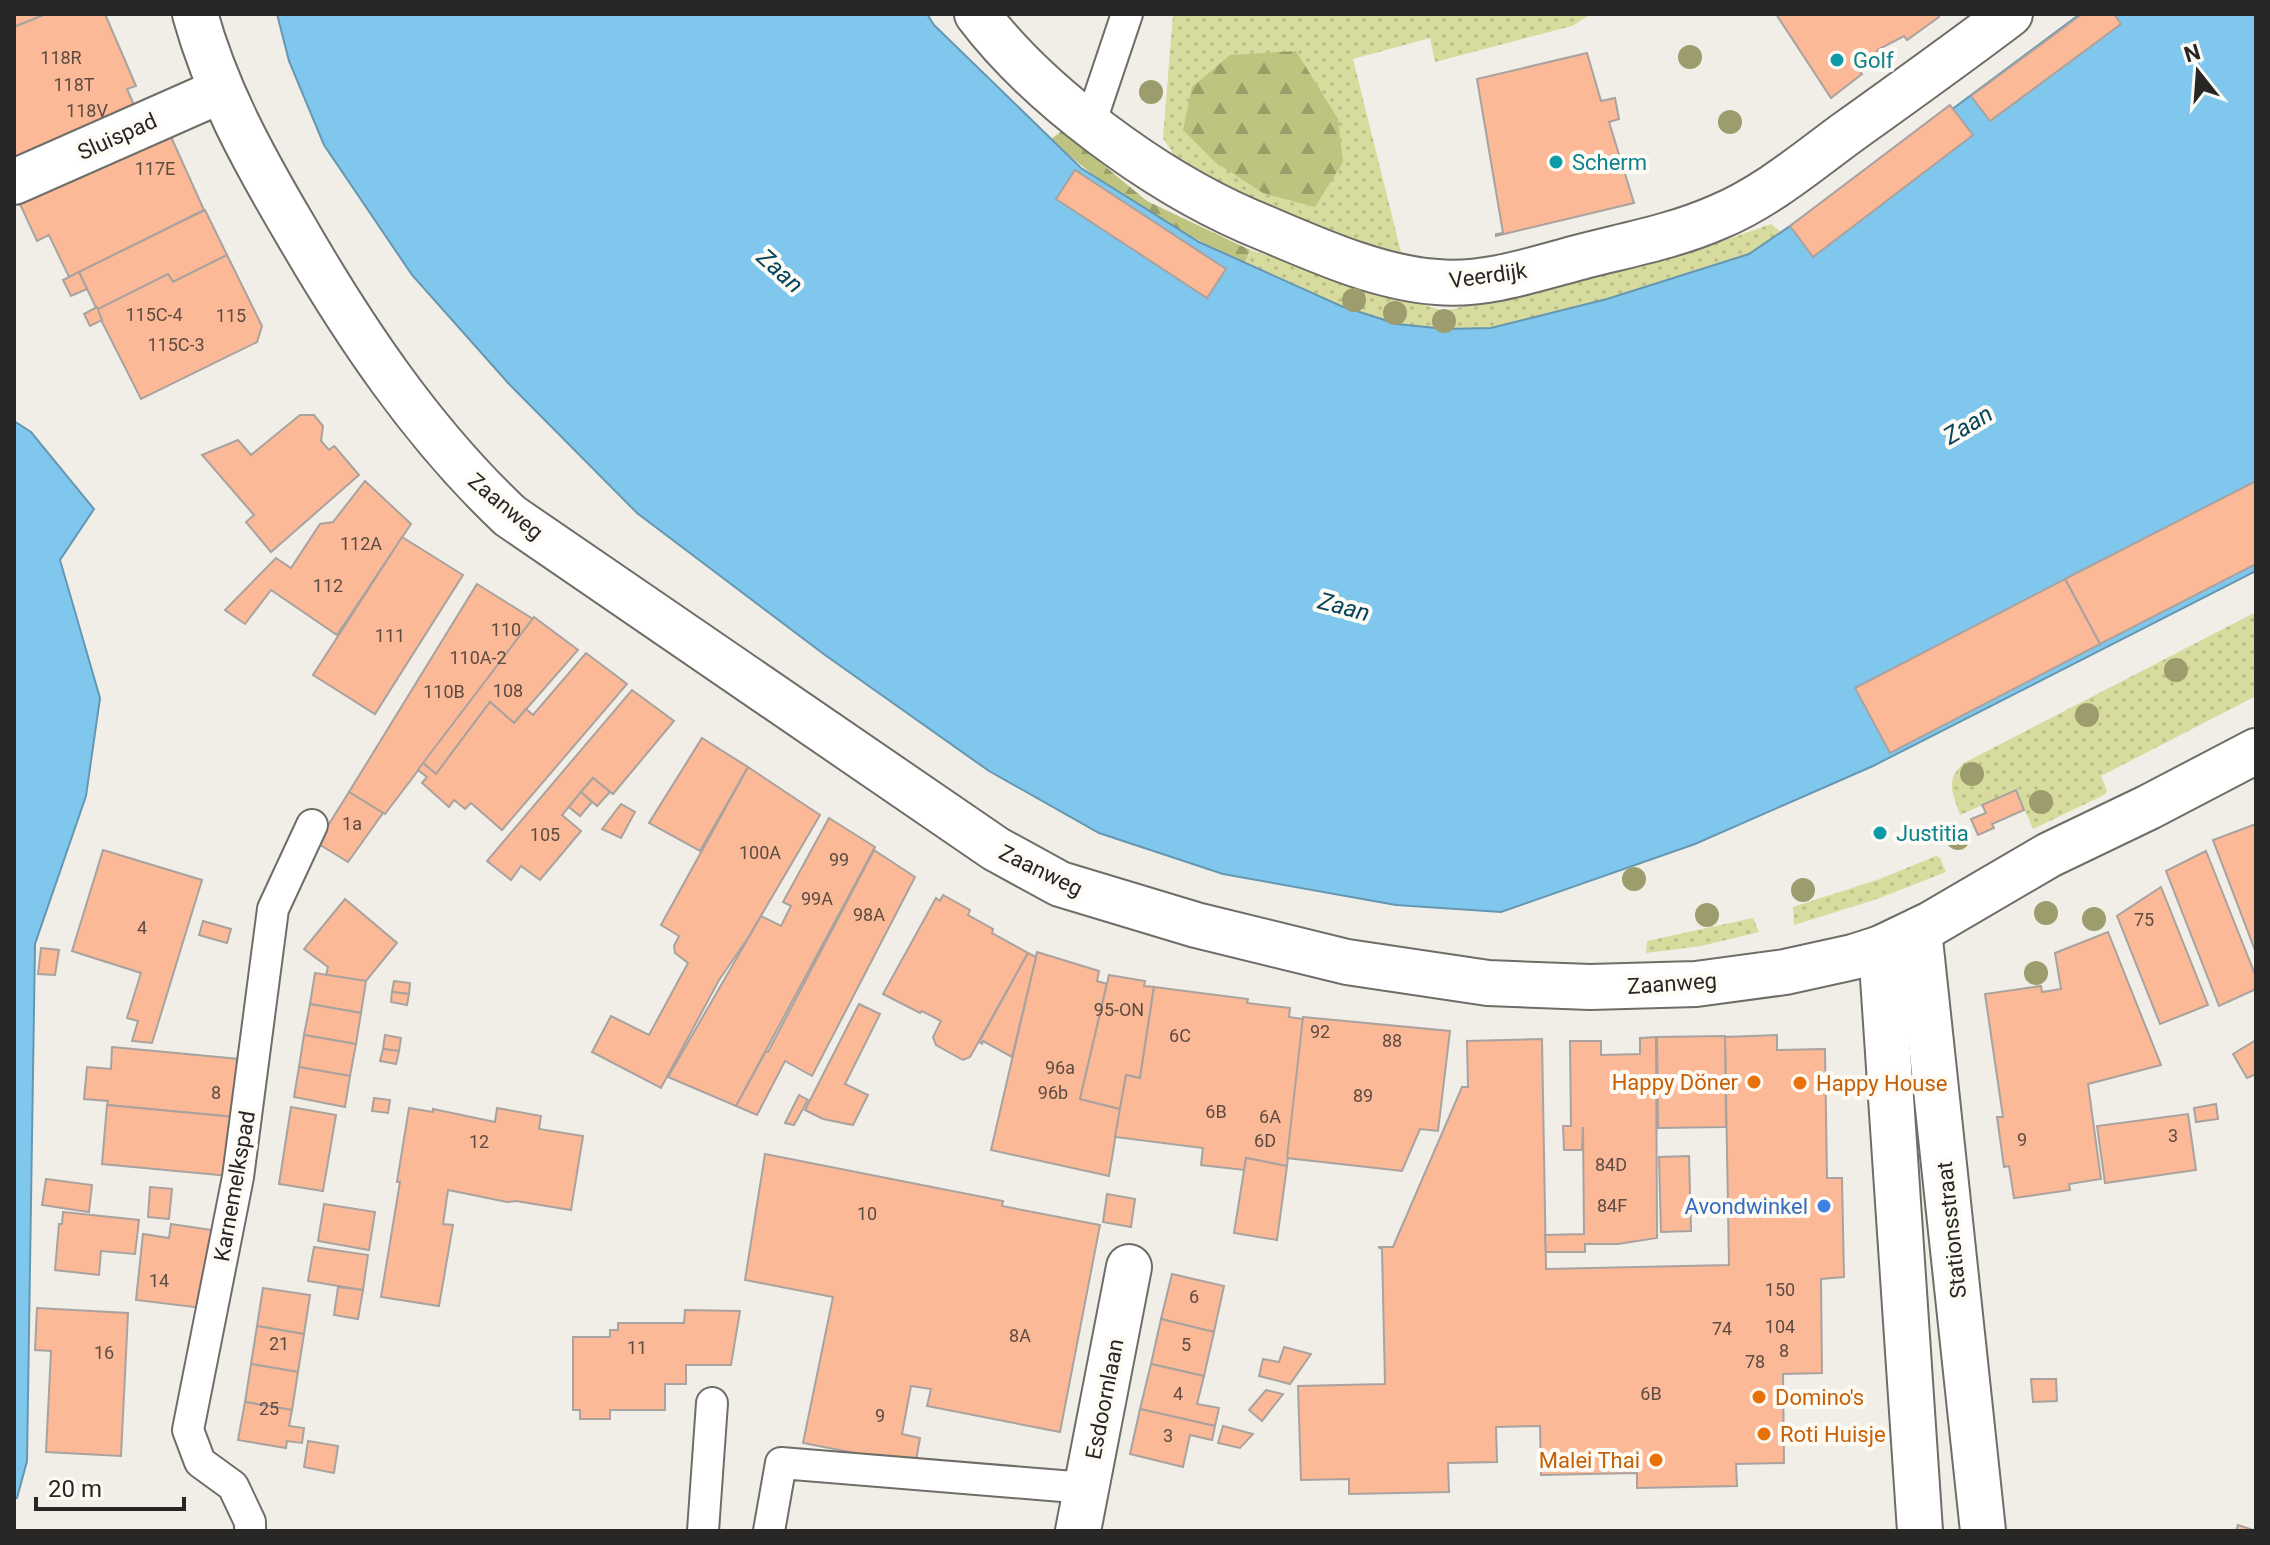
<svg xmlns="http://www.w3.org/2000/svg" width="2270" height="1545" viewBox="0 0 2270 1545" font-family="Roboto,sans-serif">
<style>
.grass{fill:url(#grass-dots)}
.forest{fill:url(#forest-firs)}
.water{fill:#80c7ed;stroke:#6697b1;stroke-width:2}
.building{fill:#fbb997;stroke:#a9a29e;stroke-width:2}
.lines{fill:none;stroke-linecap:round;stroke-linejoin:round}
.service-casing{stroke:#6f6d67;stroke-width:34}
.pedestrian-casing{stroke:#6f6d67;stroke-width:48}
.minor-casing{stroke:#6f6d67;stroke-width:48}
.tertiary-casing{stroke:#6f6d67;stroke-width:48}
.secondary-casing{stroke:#6f6d67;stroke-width:48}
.service{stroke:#fff;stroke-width:30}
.pedestrian{stroke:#fff;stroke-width:44}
.minor{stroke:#fff;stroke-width:44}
.tertiary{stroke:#fff;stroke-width:44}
.secondary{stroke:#fff;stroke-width:44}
.tree{fill:#9c9c6c}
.culture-dot{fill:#0f9aa8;stroke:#fdfbf4;stroke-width:3}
.food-dot{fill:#e8710a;stroke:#fdfbf4;stroke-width:3}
.shop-dot{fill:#3f7fe0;stroke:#fdfbf4;stroke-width:3}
.labels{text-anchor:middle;stroke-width:8;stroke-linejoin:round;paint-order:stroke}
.number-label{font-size:18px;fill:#5d4c42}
.culture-label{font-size:22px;fill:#0d838f;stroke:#fdfbf4;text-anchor:start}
.street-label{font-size:22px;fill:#282725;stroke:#fdfbf4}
.food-label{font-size:22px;fill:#c56008;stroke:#fdfbf4;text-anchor:start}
.shop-label{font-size:22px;fill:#366cbe;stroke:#fdfbf4;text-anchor:end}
.water-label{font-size:24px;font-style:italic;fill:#07445e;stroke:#fdfbf4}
</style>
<defs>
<pattern id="grass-dots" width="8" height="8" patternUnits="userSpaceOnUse" patternTransform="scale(2)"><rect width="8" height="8" fill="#d7db9d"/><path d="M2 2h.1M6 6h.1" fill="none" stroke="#b9bc87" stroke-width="1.8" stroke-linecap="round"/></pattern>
<pattern id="forest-firs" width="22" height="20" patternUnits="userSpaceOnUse" patternTransform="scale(2)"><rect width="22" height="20" fill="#bec37f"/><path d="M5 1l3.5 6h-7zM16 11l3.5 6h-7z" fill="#9a9e68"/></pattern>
</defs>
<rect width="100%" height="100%" fill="#f0eee7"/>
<g class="grass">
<path d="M1173 14H1591L1572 26 1435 62 1430 38 1353 59 1401 252 1293 224 1173 170 1174 155 1163 138Z"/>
<path d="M1771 224 1782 233 1749 254 1607 299 1491 328 1445 329 1397 324 1341 306 1245 262 1250 250 1444 311 1683 255Z"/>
<path d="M2256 612V696L2101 776 2107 791 2104 795 2033 829 2016 790 1960 815C1953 792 1944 781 1964 763Z"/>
<path d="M1936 856 1940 858 1946 872 1877 899 1794 925 1793 907 1880 879Z"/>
<path d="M1753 918 1759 932 1701 946 1646 953 1647 941Z"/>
</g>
<g class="forest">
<path d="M1296 51 1338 119 1343 162 1315 207 1263 193 1215 162 1183 130 1192 87 1230 55Z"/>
<path d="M1062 131 1147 201 1250 250 1245 262C1176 232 1106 191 1051 139Z"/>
</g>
<g class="water">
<path d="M277 14H927L934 25 1081 168 1199 242 1341 306 1397 324 1445 329 1491 328 1607 299 1749 254 1853 183 2080 14H2256V571L1873 766 1695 844 1501 912 1396 905 1223 874 1099 833 989 771 825 655 637 513 509 384 412 275 324 145 289 61Z"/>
<path d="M14 421 31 432 94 509 60 560 100 698 86 796 35 944 27 1461 17 1498H14Z"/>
</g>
<g class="building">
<path d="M14 14H46L14 27Z"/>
<path d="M46 14H105L136 86 127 89 140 119 14 173V27Z"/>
<path d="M1776 14H1937L1939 17 1907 40 1904 36 1879 49 1859 70 1862 74 1831 98Z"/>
<path d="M2082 14H2114L2121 24 1990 121 1971 96Z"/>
<path d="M1587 53 1601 101 1615 98 1619 119 1609 122 1634 203 1496 236V234L1503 233 1477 79Z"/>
<path d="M1950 105 1973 135 1813 257 1790 226Z"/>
<path d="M163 119 204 210 69 277 49 235 37 241 14 191Z"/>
<path d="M1075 170 1226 269 1207 298 1056 199Z"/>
<path d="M205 210 227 255 173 282 168 274 97 310 79 272Z"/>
<path d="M227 255 262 326 257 342 141 399 96 310 168 274 173 282Z"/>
<path d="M79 272 87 289 71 296 63 280Z"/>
<path d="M97 307 102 320 90 326 84 314Z"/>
<path d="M300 415H314L323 426 321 441 329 450 334 446 336 448 359 475 271 552 246 522 254 515 202 455 238 440 251 455Z"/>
<path d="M365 481 411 524 337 635 271 590 245 624 225 610 276 558 291 568 320 524 333 522Z"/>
<path d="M2256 481V564L2100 644 2065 579Z"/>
<path d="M402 537 463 575 375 714 313 675Z"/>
<path d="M2065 579 2100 644 1890 753 1855 688Z"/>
<path d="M477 584 533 619 385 814 349 792Z"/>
<path d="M534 617 578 650 514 723 490 702 436 774 423 763Z"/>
<path d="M586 653 627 684 502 830 471 803 465 809 454 800 449 807 422 783 427 777 418 770 423 763 436 774 490 702 514 723 526 709 533 715Z"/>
<path d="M632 690 674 721 613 794 593 778 581 792 562 815 581 831 540 880 521 866 511 880 487 861Z"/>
<path d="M702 738 748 767 700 851 649 823Z"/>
<path d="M748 767 820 815 748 938 719 980 661 1088 592 1052 611 1016 649 1035 688 963 675 953 674 946 679 936 661 925Z"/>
<path d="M593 778 610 792 597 806 581 792Z"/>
<path d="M2016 790 2024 810 1992 824 1994 828 1978 835 1971 819 1986 813 1982 805Z"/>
<path d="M349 792 383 813 348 862 317 843Z"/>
<path d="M581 792 592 802 580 816 569 807Z"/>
<path d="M621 804 635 812 621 838 602 829Z"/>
<path d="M829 818 875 847 736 1106 668 1077 761 916 781 926 791 906 783 902Z"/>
<path d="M2256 824V953L2213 840Z"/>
<path d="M103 850 202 880 152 1043 132 1041 138 1021 127 1018 141 973 72 951Z"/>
<path d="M874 850 915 877 812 1076 785 1061 757 1115 736 1106 766 1051 768 1052Z"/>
<path d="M2206 851 2256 977V989L2219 1006 2166 871Z"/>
<path d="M2161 887 2208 1005 2160 1024 2117 916Z"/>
<path d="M943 895 970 910 968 915 993 929 992 933 1028 953 970 1057 963 1060 936 1045 933 1037 941 1021 922 1011 920 1013 883 994 936 898 940 901Z"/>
<path d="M345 899 397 943 366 981 326 975 328 967 304 949Z"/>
<path d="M203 921 231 929 227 943 199 935Z"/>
<path d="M2108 932 2161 1065 2088 1084 2101 1179 2069 1184 2070 1190 2014 1198 2009 1166 2004 1167 1997 1117H2003L1985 994 2041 986 2042 992 2061 989 2055 953Z"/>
<path d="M41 948 59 950 55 975 38 974Z"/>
<path d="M1037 952 1099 971 1097 981 1107 984 1080 1099 1120 1109 1109 1176 991 1150Z"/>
<path d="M1028 953 1036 957 1012 1057 983 1041 982 1044 979 1042Z"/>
<path d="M315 973 366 981 361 1013 310 1004Z"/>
<path d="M1109 975 1145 981 1144 986 1154 987 1140 1078 1126 1075 1120 1109 1080 1099Z"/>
<path d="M394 981 410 983 409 994 392 992Z"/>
<path d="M1154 987 1248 999 1247 1003 1290 1008 1289 1017 1303 1019 1287 1166 1246 1158 1244 1170 1201 1165 1203 1148 1115 1137 1126 1075 1140 1078Z"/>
<path d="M392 992 409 994 407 1005 391 1002Z"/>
<path d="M310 1004 361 1013 356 1044 304 1035Z"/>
<path d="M859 1004 880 1014 845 1084 868 1095 853 1125 823 1119 805 1110Z"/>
<path d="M1303 1017 1450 1031 1438 1131 1420 1129 1402 1171 1287 1158Z"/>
<path d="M304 1035 356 1044 350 1076 299 1067Z"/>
<path d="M385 1035 401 1038 399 1051 383 1049Z"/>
<path d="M1777 1035V1050L1825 1049 1827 1178H1842L1844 1277 1821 1279 1822 1373 1783 1374 1784 1463 1736 1464 1737 1486 1637 1488V1473L1541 1475 1540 1426 1496 1427 1497 1462 1448 1463 1449 1492 1349 1494V1479L1301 1480 1298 1386 1385 1384 1382 1249 1378 1247H1393L1462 1087H1468L1467 1041 1542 1039 1546 1269 1729 1265 1725 1037Z"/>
<path d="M1725 1036 1726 1127 1658 1128 1657 1037Z"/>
<path d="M1656 1037 1657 1238 1618 1244H1585V1252H1546L1545 1235 1584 1234 1583 1127 1582 1150H1564L1563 1126H1571L1570 1041H1601V1055L1640 1054V1038Z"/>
<path d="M2256 1040V1074L2247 1078 2233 1054Z"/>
<path d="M112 1047 239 1059 234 1117 107 1105 108 1101 84 1099 87 1067 111 1069Z"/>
<path d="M383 1049 399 1051 396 1064 380 1061Z"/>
<path d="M299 1067 350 1076 345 1107 294 1097Z"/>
<path d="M799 1095 808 1100 794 1125 785 1123Z"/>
<path d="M374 1098 390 1100 388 1113 372 1111Z"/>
<path d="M2216 1104 2218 1119 2196 1122 2194 1108Z"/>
<path d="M107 1105 234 1117 229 1176 102 1164Z"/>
<path d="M291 1107 336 1115 323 1191 279 1184Z"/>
<path d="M409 1108 433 1112V1109L495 1122 497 1108 541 1116 539 1129 583 1136 571 1210 516 1201 507 1202 448 1190 443 1224 453 1225 439 1306 381 1297 400 1182H397Z"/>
<path d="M2188 1114 2196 1170 2105 1183 2097 1126Z"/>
<path d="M765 1154 1003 1201 1002 1206 1100 1225 1060 1432 927 1406 931 1389 911 1386 902 1434 920 1438 916 1461 898 1457 897 1461 803 1443 833 1297 745 1280Z"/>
<path d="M1689 1156 1691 1231 1661 1232 1659 1157Z"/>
<path d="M1246 1158 1287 1166 1277 1240 1234 1233Z"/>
<path d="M46 1179 92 1185 89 1212 42 1205Z"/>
<path d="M150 1187 172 1189 169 1219 148 1217Z"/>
<path d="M1107 1194 1135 1199 1131 1227 1103 1222Z"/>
<path d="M324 1204 375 1212 369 1250 318 1241Z"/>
<path d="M63 1212 139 1220 135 1254 101 1251 99 1275 55 1270 59 1224H62Z"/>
<path d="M171 1224 212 1230 202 1308 136 1300 143 1234 169 1238Z"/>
<path d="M314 1247 368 1255 363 1290 308 1281Z"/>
<path d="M1172 1274 1224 1286 1214 1332 1161 1319Z"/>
<path d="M338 1287 363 1290 358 1319 334 1315Z"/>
<path d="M263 1288 310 1295 304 1334 257 1326Z"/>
<path d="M37 1308 128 1313 121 1456 46 1452 51 1351 35 1350Z"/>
<path d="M685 1310 740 1311 731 1365H686V1384H665V1410H610V1419H580V1410H573V1337H610V1330H618V1323H684Z"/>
<path d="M1161 1319 1214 1332 1204 1376 1151 1364Z"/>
<path d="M257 1326 304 1334 298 1372 251 1364Z"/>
<path d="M1284 1347 1311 1354 1290 1384 1259 1376 1263 1359 1279 1362Z"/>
<path d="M251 1364 298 1372 292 1410 245 1402Z"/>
<path d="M1151 1364 1204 1376 1197 1404 1219 1408 1215 1426 1140 1409Z"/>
<path d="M2031 1379H2056L2057 1401 2033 1402Z"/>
<path d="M1266 1390 1283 1394 1262 1421 1249 1410Z"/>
<path d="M245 1402 292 1410 289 1426 304 1428 302 1443 287 1441 286 1448 238 1440Z"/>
<path d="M1140 1409 1215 1426 1212 1440 1190 1435 1183 1467 1130 1454Z"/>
<path d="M1223 1426 1253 1434 1240 1448 1218 1443Z"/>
<path d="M308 1441 338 1446 334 1473 304 1467Z"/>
<path d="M2238 1525 2256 1531H2236Z"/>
</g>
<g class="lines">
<g class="service-casing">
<g id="service">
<path d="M1090 124 1127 14"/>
<path d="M250 1531V1522L233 1486 200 1462 188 1430 238 1177 273 909 312 825"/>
<path d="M703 1531 712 1403"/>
<path d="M769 1531 781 1463 1086 1488"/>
</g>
</g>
<g class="pedestrian-casing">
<path id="pedestrian" d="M14 182 220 91"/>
</g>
<g class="minor-casing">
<g id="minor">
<path d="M977 14C1039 96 1154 180 1248 221 1306 245 1374 278 1437 282 1483 286 1529 271 1573 259 1621 246 1673 237 1718 217 1764 198 1805 164 1844 135 1900 95 1956 55 2010 14"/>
<path d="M1078 1531 1129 1267"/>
</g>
</g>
<g class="tertiary-casing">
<path id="tertiary" d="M195 14C216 90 252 156 292 224 353 330 421 432 510 516L996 849 1060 884 1196 925 1347 962 1488 983 1590 987 1696 984 1785 972 1853 957 1881 948"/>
</g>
<g class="secondary-casing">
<g id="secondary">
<path d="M1919 930 1983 1531"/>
<path d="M1920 1531 1881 948 1931 924 2049 855 2149 807 2256 751"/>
</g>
</g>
<use href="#service" class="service"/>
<use href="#pedestrian" class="pedestrian"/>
<use href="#minor" class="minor"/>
<use href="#tertiary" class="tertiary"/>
<use href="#secondary" class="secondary"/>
</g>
<g class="tree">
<circle cx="1690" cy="57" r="12"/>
<circle cx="1151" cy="92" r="12"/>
<circle cx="1730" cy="122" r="12"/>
<circle cx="1354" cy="300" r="12"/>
<circle cx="1395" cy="313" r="12"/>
<circle cx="1444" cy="321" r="12"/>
<circle cx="2176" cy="670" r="12"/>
<circle cx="2087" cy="715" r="12"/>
<circle cx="1972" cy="774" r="12"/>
<circle cx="2041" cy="802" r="12"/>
<circle cx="1958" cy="838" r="12"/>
<circle cx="1634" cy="879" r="12"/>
<circle cx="1803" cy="890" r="12"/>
<circle cx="2046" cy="913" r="12"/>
<circle cx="1707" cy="915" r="12"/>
<circle cx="2094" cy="919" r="12"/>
<circle cx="2036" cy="973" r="12"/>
</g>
<g class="culture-dot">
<circle cx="1837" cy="60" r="8"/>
<circle cx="1556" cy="162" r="8"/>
<circle cx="1880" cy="833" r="8"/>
</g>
<g class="food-dot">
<circle cx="1754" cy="1082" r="8"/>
<circle cx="1800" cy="1083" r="8"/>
<circle cx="1759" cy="1397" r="8"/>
<circle cx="1764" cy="1434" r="8"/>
<circle cx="1656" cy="1460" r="8"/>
</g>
<circle class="shop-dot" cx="1824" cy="1206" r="8"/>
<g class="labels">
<g class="number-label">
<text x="61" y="64">118R</text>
<text x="74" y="91">118T</text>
<text x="87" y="117">118V</text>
<text x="155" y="175">117E</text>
<text x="154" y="321">115C-4</text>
<text x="231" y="322">115</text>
<text x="176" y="351">115C-3</text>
<text x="361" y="550">112A</text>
<text x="328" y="592">112</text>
<text x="506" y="636">110</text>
<text x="390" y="642">111</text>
<text x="478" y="664">110A-2</text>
<text x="508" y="697">108</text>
<text x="444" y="698">110B</text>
<text x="352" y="830">1a</text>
<text x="545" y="841">105</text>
<text x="760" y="859">100A</text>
<text x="839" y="866">99</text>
<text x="817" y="905">99A</text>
<text x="869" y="921">98A</text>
<text x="2144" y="926">75</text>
<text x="142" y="934">4</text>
<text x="1119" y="1016">95-ON</text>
<text x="1320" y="1038">92</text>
<text x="1180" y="1042">6C</text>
<text x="1392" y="1047">88</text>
<text x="1060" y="1074">96a</text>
<text x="216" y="1099">8</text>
<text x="1053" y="1099">96b</text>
<text x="1363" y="1102">89</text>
<text x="1216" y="1118">6B</text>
<text x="1270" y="1123">6A</text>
<text x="2173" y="1142">3</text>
<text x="2022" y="1146">9</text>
<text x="1265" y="1147">6D</text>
<text x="479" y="1148">12</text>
<text x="1611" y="1171">84D</text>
<text x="1612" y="1212">84F</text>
<text x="867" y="1220">10</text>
<text x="159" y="1287">14</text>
<text x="1780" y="1296">150</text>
<text x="1194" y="1303">6</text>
<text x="1780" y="1333">104</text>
<text x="1722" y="1335">74</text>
<text x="1020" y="1342">8A</text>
<text x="279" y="1350">21</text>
<text x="1186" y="1351">5</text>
<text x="637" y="1354">11</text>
<text x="1784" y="1357">8</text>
<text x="104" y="1359">16</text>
<text x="1755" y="1368">78</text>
<text x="1178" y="1400">4</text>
<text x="1651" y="1400">6B</text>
<text x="269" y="1415">25</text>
<text x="880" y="1422">9</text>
<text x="1168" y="1442">3</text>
</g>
<g class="culture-label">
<text x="1853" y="68">Golf</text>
<text x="1572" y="170">Scherm</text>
<text x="1896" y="841">Justitia</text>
</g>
<g class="street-label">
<text transform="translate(117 136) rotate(-24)" y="8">Sluispad</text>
<text transform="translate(1488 275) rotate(-8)" y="8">Veerdijk</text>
<text transform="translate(506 506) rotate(40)" y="8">Zaanweg</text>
<text transform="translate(1041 870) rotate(26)" y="8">Zaanweg</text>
<text transform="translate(1672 983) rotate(-4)" y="8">Zaanweg</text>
<text transform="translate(234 1186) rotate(-80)" y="8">Karnemelkspad</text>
<text transform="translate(1951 1230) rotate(-96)" y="8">Stationsstraat</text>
<text transform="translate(1104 1399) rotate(-79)" y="8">Esdoornlaan</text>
</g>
<g class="food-label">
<text x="1738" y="1090" text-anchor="end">Happy Döner</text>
<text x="1816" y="1091">Happy House</text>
<text x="1775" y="1405">Domino's</text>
<text x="1780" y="1442">Roti Huisje</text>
<text x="1640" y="1468" text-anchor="end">Malei Thai</text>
</g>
<g class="shop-label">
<text x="1808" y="1214">Avondwinkel</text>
</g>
<g class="water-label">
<text transform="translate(780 271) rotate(42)" y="8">Zaan</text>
<text transform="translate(1968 425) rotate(-31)" y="8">Zaan</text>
<text transform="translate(1344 607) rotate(15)" y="8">Zaan</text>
</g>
</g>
<rect width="2270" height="1545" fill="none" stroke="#282725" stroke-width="32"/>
<g transform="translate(2198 72) rotate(343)" stroke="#fdfbf4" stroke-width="6" paint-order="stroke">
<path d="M0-6L14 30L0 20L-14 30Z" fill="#282725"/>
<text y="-12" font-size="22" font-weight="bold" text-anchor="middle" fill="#282725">N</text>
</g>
<path d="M36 1497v12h148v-12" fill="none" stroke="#282725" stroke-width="4"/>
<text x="48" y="1497" font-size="24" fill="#282725" stroke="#fdfbf4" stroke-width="6" paint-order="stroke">20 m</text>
</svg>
